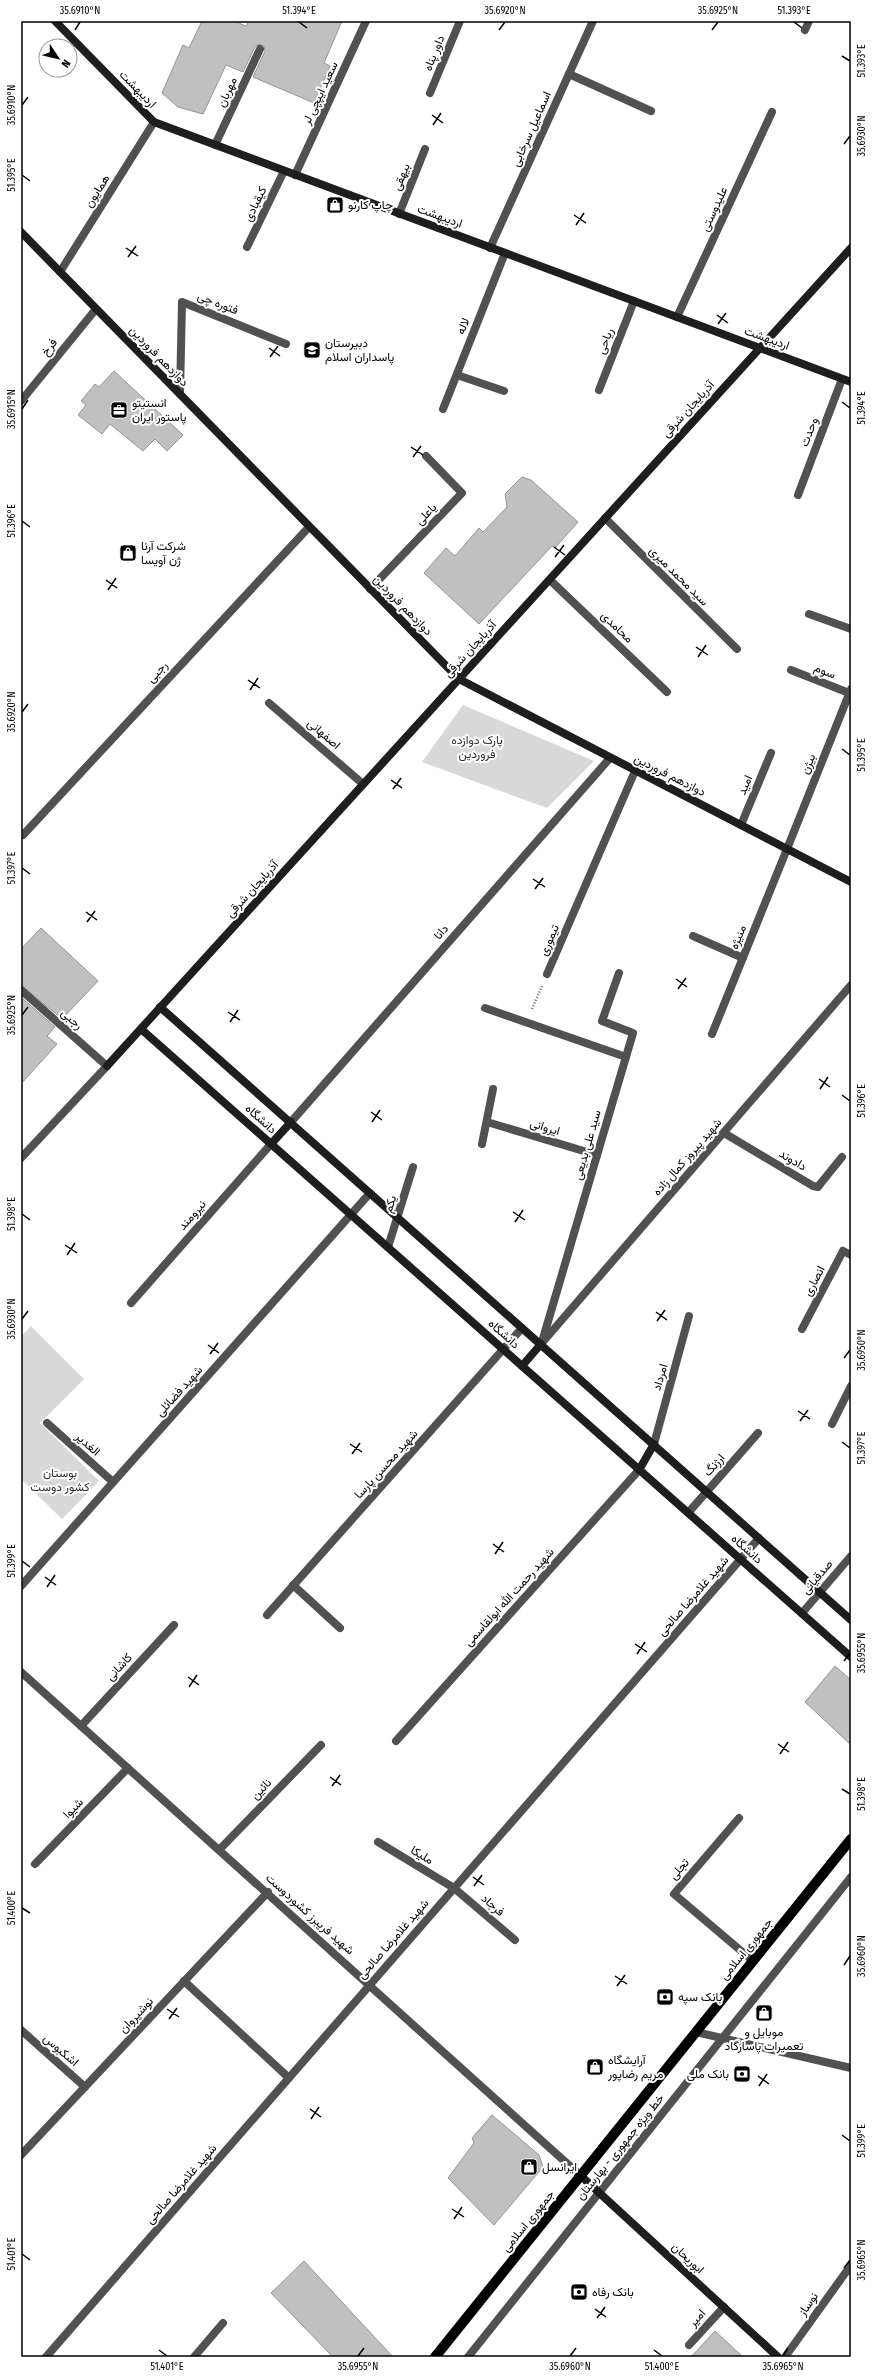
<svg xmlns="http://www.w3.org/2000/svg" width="872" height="2378" viewBox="0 0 872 2378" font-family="'Fira Sans Condensed',Vazirmatn,sans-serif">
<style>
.green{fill:#d8d8d8}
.building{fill:#c0c0c0;stroke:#959595}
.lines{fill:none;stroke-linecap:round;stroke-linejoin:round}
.path{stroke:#737373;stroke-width:2.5;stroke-dasharray:1 2;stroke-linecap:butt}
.lane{stroke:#515151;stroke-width:8}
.street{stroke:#515151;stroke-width:8}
.secondary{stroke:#1e1e1e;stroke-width:8}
.primary{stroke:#000;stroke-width:10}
.ticks{fill:none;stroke:#000;stroke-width:1.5}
.labels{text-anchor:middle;stroke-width:4;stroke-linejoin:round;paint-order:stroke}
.street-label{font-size:12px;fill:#000;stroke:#fff}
.poi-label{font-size:12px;fill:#000;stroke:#fff;text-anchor:start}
.park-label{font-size:12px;fill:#2f2f2f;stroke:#fff}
.neatline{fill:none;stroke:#000;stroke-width:1.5}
.ticks-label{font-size:10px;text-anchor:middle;fill:#000}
</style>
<rect width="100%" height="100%" fill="#fff"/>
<g class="green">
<path d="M463 705 594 761 547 808 422 762Z"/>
<path d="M31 1326 84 1379 40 1423 99 1481 62 1519 21 1479V1337Z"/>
</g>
<g class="building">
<path d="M202 21H234L246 26 249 21H342L324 63 330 66 314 103 253 77 265 51 264 46 259 44 255 47 243 72 226 65 203 114 178 107 162 93 183 45 189 48Z"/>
<path d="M114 371 183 435 167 451 155 439 143 451 110 424 102 434 78 415 86 405 81 401 95 384 99 387Z"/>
<path d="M522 477 531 480 578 522 555 548 552 546 479 624 424 573 446 548 455 556 479 528 483 532 507 507 505 494Z"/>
<path d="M41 928 98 981 62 1019 21 985V949Z"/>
<path d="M21 997 55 1027 47 1036 57 1044 21 1084Z"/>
<path d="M835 1666 851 1680V1745L805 1702Z"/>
<path d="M492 2115 539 2155 543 2167 494 2225 448 2178 474 2143 472 2138Z"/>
<path d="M304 2261 393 2357H333L271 2293Z"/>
<path d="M715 2331 743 2357H691Z"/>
</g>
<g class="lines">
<path class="path" d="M532 1009 542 986"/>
<g class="lane">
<path d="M805 30 809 21"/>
<path d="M569 74 651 111"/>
<path d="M215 145 260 49"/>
<path d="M399 214 425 149"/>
<path d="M247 247 284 171"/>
<path d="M457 375 504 391"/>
<path d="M599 390 634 301"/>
<path d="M180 394 182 302 286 344"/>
<path d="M443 409 505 253"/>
<path d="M798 495 842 379"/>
<path d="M370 589 462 493 426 456"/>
<path d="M809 614 851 629"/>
<path d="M791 670 849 693"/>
<path d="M269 703 363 784"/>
<path d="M741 825 771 753"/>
<path d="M693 936 743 958"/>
<path d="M547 974 635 771"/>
<path d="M485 1008 626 1057"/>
<path d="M712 1034 787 849"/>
<path d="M487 1122 597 1155"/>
<path d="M724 1133 813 1186 818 1187 821 1183 842 1157"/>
<path d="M482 1144 493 1089"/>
<path d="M21 1158 107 1066"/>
<path d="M388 1247 413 1167"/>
<path d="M802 1329 843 1251"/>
<path d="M47 1423 113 1482"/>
<path d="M832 1424 851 1386"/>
<path d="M654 1444 689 1316"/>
<path d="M688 1513 758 1433"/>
<path d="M293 1585 340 1628"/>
<path d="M802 1613 851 1556"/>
<path d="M81 1726 174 1625"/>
<path d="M378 1842 454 1888 515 1940"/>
<path d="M219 1850 321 1745"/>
<path d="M35 1864 128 1768"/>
<path d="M689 2345 724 2307"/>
<path d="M468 2357 851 1877"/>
</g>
<g class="street">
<path d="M430 93 460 21"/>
<path d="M295 175 366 21"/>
<path d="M490 248 593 21"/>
<path d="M60 272 154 122"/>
<path d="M677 317 772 112"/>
<path d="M21 401 96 309"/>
<path d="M605 518 737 649"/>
<path d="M550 580 667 692"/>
<path d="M23 835 309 527"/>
<path d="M787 849 851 689"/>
<path d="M21 990 107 1066"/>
<path d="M291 1122 610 758"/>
<path d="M843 1251 851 1255"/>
<path d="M131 1303 271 1144"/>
<path d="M542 1342 633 1033 602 1021 619 973"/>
<path d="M541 1344 851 985"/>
<path d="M21 1586 370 1193"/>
<path d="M267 1615 522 1328"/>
<path d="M21 1672 581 2176"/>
<path d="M396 1741 639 1470"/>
<path d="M739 1818 674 1894 753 1961"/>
<path d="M184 1981 289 2078"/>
<path d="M21 2030 85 2087"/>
<path d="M696 2032 851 2068"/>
<path d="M21 2155 268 1892"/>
<path d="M46 2357 759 1538"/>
<path d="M194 2357 223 2323"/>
<path d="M785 2357 851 2265"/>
</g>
<g class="secondary">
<path d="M55 21 154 122 851 382"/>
<path d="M21 232 459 679 851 882"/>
<path d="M160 1007 851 1620"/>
<path d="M141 1029 851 1657"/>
<path d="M107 1066 851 248"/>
<path d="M271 1144 291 1122"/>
<path d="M522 1366 541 1344"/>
<path d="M639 1470 654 1444"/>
<path d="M581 2176 778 2357"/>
</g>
<path class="primary" d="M435 2357 851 1839"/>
</g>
<path class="ticks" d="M299 22 307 28M794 22 802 28M75 30 80 22M499 30 505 22M712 30 718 22M842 56 850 61M22 105 28 97M432 115 443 123M433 125 441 113M844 144 850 136M22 175 30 181M574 215 586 223M576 225 584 213M126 248 138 256M128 257 136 246M717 315 728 323M718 324 726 313M269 348 280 356M270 357 278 346M842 402 850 408M22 409 28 400M411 447 423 455M413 457 421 446M22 521 30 527M554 547 565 555M555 557 564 545M106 580 117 588M108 590 116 578M696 647 708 655M698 657 706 645M248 680 260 688M250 690 258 678M22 712 28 704M842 749 850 755M391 780 402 788M393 789 401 778M22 868 30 874M533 879 545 887M535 889 543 878M86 912 97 920M87 922 95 911M676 979 687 987M678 989 686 978M228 1012 240 1020M22 1015 28 1007M230 1022 238 1010M819 1079 830 1087M820 1089 828 1077M842 1095 850 1101M371 1112 382 1120M372 1122 380 1110M513 1212 525 1220M22 1214 30 1220M515 1222 523 1210M65 1245 77 1253M67 1255 75 1243M656 1312 667 1320M22 1319 28 1311M657 1321 665 1310M208 1345 219 1353M210 1354 218 1343M844 1358 850 1350M798 1411 810 1419M800 1421 808 1410M842 1442 850 1448M350 1444 362 1452M352 1454 360 1443M493 1544 504 1552M495 1554 503 1542M22 1561 30 1567M45 1577 56 1585M47 1587 55 1575M635 1644 647 1652M637 1654 645 1642M844 1661 850 1653M188 1677 199 1685M189 1687 197 1675M778 1744 789 1752M780 1754 788 1742M330 1777 341 1785M332 1786 340 1775M842 1789 850 1794M473 1877 484 1885M474 1886 482 1875M22 1908 30 1913M844 1965 850 1956M615 1976 627 1984M617 1986 625 1975M167 2009 179 2017M169 2019 177 2008M758 2076 769 2084M759 2086 767 2074M310 2109 321 2117M311 2119 319 2107M842 2135 850 2141M452 2209 464 2217M454 2219 462 2207M22 2254 30 2260M844 2268 850 2260M595 2309 606 2317M597 2318 605 2307M159 2350 167 2356M654 2350 662 2356M358 2356 364 2348M570 2356 576 2348M783 2356 788 2348"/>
<defs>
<g id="shop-square" transform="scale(0.9)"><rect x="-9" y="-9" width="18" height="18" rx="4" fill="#000" stroke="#fff"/><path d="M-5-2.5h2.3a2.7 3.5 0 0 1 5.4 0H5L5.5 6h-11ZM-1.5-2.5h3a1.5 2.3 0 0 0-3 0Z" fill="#fff"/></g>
<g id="school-square" transform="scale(0.9)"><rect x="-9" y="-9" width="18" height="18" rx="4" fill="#000" stroke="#fff"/><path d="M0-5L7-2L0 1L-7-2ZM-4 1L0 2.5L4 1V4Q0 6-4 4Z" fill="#fff"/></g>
<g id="office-square" transform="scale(0.9)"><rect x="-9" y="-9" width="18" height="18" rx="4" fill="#000" stroke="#fff"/><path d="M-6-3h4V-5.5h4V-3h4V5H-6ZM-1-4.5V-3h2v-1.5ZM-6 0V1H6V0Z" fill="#fff"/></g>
<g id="bank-square" transform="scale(0.9)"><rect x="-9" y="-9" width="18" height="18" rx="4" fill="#000" stroke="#fff"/><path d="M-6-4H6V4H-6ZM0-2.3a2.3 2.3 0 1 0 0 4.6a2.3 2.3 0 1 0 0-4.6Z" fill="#fff"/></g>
</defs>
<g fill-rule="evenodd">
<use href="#shop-square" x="335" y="205"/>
<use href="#school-square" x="312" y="350"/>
<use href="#office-square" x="119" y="410"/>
<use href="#shop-square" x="128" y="553"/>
<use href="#bank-square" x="665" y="1997"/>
<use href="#shop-square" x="764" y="2013"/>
<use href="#shop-square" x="595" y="2067"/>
<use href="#bank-square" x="742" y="2074"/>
<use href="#shop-square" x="529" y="2167"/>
<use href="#bank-square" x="579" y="2292"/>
</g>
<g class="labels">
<g class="street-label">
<text transform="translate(434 53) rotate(-68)" y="4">داور پناه</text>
<text transform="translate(138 89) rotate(46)" y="4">اردیبهشت</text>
<text transform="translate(227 92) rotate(-65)" y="4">مهربان</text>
<text transform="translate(320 93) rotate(-65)" y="4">سعید ایپچی لر</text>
<text transform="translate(531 129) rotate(-66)" y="4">اسماعیل سرخابی</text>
<text transform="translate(401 177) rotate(-68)" y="4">بیهقی</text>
<text transform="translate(97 191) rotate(-58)" y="4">همایون</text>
<text transform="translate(255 204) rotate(-64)" y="4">کیقبادی</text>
<text transform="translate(714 209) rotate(-65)" y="4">علیدوستی</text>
<text transform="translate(440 216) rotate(20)" y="4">اردیبهشت</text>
<text transform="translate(218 303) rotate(22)" y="4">فتوره چی</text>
<text transform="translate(463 326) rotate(-68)" y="4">لاله</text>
<text transform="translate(767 338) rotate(20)" y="4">اردیبهشت</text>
<text transform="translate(605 341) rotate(-69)" y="4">ریاحی</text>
<text transform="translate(49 347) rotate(-51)" y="4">فرخ</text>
<text transform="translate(159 356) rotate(46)" y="4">دوازدهم فروردین</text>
<text transform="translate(688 409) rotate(-48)" y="4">آذربایجان شرقی</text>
<text transform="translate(809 432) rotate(-69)" y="4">وحدت</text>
<text transform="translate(426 514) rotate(-46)" y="4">یاعلی</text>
<text transform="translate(679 576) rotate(45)" y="4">سید محمد میری</text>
<text transform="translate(403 605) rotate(46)" y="4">دوازدهم فروردین</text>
<text transform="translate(617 627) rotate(44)" y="4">محامدی</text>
<text transform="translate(470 649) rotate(-48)" y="4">آذربایجان شرقی</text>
<text transform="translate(825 671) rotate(22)" y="4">سوم</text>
<text transform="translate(157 672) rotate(-47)" y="4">رجبی</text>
<text transform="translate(324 734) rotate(41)" y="4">اصفهانی</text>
<text transform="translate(808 764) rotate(-68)" y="4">بیژن</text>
<text transform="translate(670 775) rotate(27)" y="4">دوازدهم فروردین</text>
<text transform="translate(745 785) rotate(-67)" y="4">امید</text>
<text transform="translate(252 889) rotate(-48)" y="4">آذربایجان شرقی</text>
<text transform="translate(441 932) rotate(-49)" y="4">دانا</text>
<text transform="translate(738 937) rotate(-68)" y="4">منیژه</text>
<text transform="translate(549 940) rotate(-66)" y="4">تیموری</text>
<text transform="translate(72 1019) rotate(42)" y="4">رجبی</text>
<text transform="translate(261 1119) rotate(42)" y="4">دانشگاه</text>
<text transform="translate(545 1127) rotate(17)" y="4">ایروانی</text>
<text transform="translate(587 1145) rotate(-74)" y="4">سید علی بدیعی</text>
<text transform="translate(687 1157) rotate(-49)" y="4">شهید پیروز کمال زاده</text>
<text transform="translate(793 1160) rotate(31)" y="4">دادوند</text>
<text transform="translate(390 1204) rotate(-73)" y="4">یکم</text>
<text transform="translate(192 1215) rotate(-49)" y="4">نیرومند</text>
<text transform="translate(814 1281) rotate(-62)" y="4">انصاری</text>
<text transform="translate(504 1334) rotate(42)" y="4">دانشگاه</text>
<text transform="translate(660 1377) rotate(-74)" y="4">امرداد</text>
<text transform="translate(179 1391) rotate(-48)" y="4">شهید فضائلی</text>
<text transform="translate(88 1444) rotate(42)" y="4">الغدیر</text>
<text transform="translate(386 1464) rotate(-48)" y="4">شهید محسن پارسا</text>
<text transform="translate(714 1465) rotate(-49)" y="4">ارژنگ</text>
<text transform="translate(747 1549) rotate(42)" y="4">دانشگاه</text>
<text transform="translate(817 1577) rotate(-49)" y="4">صدقیانی</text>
<text transform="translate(693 1596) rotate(-49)" y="4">شهید غلامرضا صالحی</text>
<text transform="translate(509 1597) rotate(-48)" y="4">شهید رحمت الله ابولقاسمی</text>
<text transform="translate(119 1667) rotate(-47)" y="4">کاشانی</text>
<text transform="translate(261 1789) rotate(-46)" y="4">نائین</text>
<text transform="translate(73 1808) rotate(-46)" y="4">شیوا</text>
<text transform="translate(422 1855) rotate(31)" y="4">ملیکا</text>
<text transform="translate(679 1869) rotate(-50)" y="4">تجلی</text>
<text transform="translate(493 1905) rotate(41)" y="4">فرجاد</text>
<text transform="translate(310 1914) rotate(42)" y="4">شهید فریبرز کشوردوست</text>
<text transform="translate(393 1939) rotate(-49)" y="4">شهید غلامرضا صالحی</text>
<text transform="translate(746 1949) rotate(-51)" y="4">جمهوری اسلامی</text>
<text transform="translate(136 2015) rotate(-47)" y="4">نوشیروان</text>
<text transform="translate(61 2050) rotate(41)" y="4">اشکبوس</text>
<text transform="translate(620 2147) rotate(-51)" y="4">خط ویژه جمهوری - بهارستان</text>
<text transform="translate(181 2184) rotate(-49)" y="4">شهید غلامرضا صالحی</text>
<text transform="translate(528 2221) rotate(-51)" y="4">جمهوری اسلامی</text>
<text transform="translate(688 2258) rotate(43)" y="4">ابوریحان</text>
<text transform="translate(808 2304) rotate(-55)" y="4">نوساز</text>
<text transform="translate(697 2318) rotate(-48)" y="4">امیر</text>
</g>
<g class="poi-label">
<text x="348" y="209">چاپ کارنو</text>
<text x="325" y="347">دبیرستان<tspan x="325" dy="14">پاسداران اسلام</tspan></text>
<text x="132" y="407">انستیتو<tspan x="132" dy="14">پاستور ایران</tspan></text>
<text x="141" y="550">شرکت آرنا<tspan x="141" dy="14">ژن آویسا</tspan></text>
<text x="678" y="2001">بانک سپه</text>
<text x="764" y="2036" text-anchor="middle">موبایل و<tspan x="764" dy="14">تعمیرات پاسارگاد</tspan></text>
<text x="608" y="2064">آرایشگاه<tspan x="608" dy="14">مریم رضاپور</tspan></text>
<text x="729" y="2078" text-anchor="end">بانک ملی</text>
<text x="542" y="2171">ایرانسل</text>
<text x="592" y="2296">بانک رفاه</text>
</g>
<g class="park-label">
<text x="477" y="744">پارک دوازده<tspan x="477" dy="14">فروردین</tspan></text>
<text x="60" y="1477">بوستان<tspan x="60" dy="14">کشور دوست</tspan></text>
</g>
</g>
<rect width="872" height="2378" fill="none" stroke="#ffffff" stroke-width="44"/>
<g transform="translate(58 58) rotate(125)"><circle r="19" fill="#ffffff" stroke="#999999"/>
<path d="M0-3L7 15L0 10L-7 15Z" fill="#000000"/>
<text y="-6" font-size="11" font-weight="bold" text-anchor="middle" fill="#000000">N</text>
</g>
<rect x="22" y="22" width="828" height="2334" class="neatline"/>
<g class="ticks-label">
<text x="80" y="14">35.6910°N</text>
<text x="299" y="14">51.394°E</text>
<text x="505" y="14">35.6920°N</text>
<text x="718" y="14">35.6925°N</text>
<text x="794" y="14">51.393°E</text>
<text transform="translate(861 61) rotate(-90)" y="4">51.393°E</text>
<text transform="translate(11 105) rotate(-90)" y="4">35.6910°N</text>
<text transform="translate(861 136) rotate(-90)" y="4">35.6930°N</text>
<text transform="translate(11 175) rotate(-90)" y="4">51.395°E</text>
<text transform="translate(861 408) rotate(-90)" y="4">51.394°E</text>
<text transform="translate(11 409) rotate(-90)" y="4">35.6915°N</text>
<text transform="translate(11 521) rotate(-90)" y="4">51.396°E</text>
<text transform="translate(11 712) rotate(-90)" y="4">35.6920°N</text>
<text transform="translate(861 755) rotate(-90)" y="4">51.395°E</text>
<text transform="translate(11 868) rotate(-90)" y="4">51.397°E</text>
<text transform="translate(11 1015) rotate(-90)" y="4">35.6925°N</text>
<text transform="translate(861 1101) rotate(-90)" y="4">51.396°E</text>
<text transform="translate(11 1214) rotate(-90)" y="4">51.398°E</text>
<text transform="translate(11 1319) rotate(-90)" y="4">35.6930°N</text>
<text transform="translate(861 1350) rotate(-90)" y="4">35.6950°N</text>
<text transform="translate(861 1448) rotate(-90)" y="4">51.397°E</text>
<text transform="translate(11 1561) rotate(-90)" y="4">51.399°E</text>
<text transform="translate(861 1653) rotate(-90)" y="4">35.6955°N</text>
<text transform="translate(861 1794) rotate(-90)" y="4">51.398°E</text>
<text transform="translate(11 1908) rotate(-90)" y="4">51.400°E</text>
<text transform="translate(861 1956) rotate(-90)" y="4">35.6960°N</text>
<text transform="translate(861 2141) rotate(-90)" y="4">51.399°E</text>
<text transform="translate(11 2254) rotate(-90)" y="4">51.401°E</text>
<text transform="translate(861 2260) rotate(-90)" y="4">35.6965°N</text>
<text x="167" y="2370">51.401°E</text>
<text x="358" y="2370">35.6955°N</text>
<text x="570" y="2370">35.6960°N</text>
<text x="662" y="2370">51.400°E</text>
<text x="783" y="2370">35.6965°N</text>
</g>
</svg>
